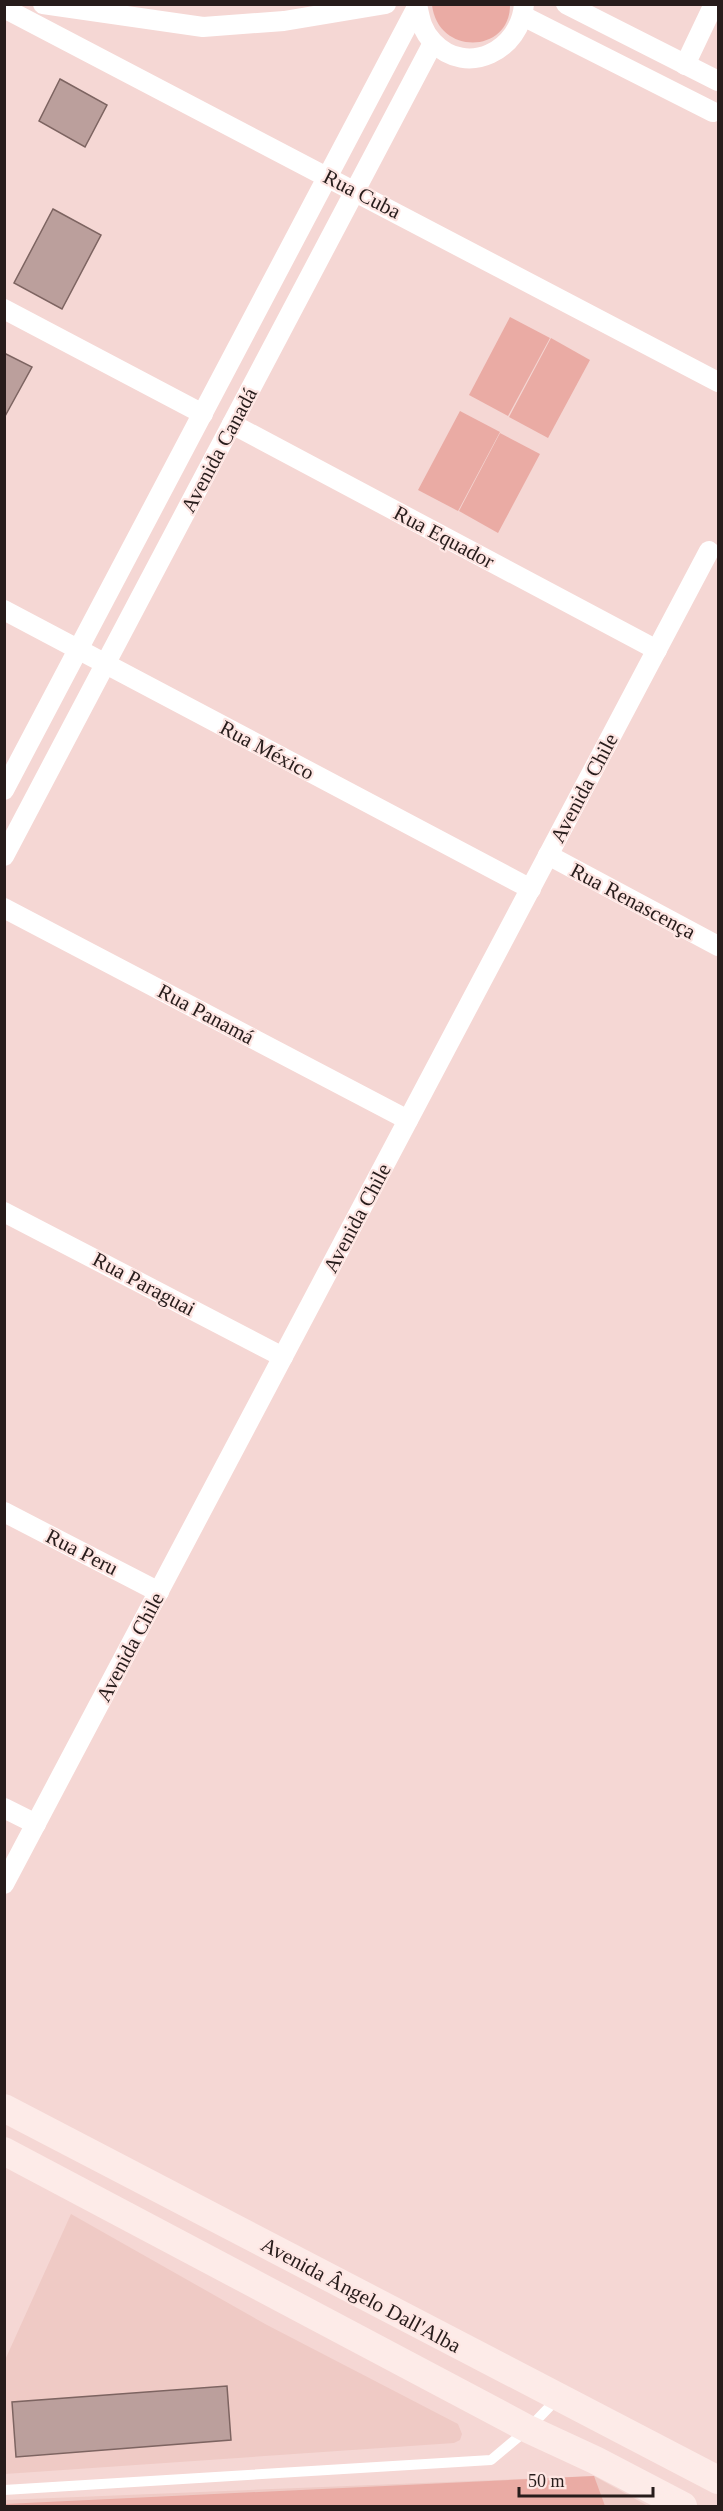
<svg xmlns="http://www.w3.org/2000/svg" width="723" height="2511" viewBox="0 0 723 2511" font-family="Georgia,serif">
<style>
.built{fill:#efcac5}
.green{fill:#eaaba4}
.building{fill:#bb9f9c;stroke:#7d6461;stroke-width:1.5}
.lines{fill:none;stroke-linecap:round;stroke-linejoin:round}
.service{stroke:#fff;stroke-width:10}
.minor{stroke:#fff;stroke-width:20}
.secondary{stroke:#fdebe8;stroke-width:28}
.labels{text-anchor:middle;stroke-width:4.5;stroke-linejoin:round;paint-order:stroke}
.street-label{font-size:21px;fill:#271c1b;stroke:#fee6e3}
</style>
<rect width="100%" height="100%" fill="#f5d7d4"/>
<g class="built">
<path d="M71 2214 267 2325 458 2424 462 2434 460 2440 454 2443 5 2474V2360Z"/>
<path d="M594 2476 648 2506H5L4 2500Z"/>
</g>
<g class="green">
<path d="M432 5H510C510 54 438 56 432 5Z"/>
<path d="M510 317 550 338 508 416 469 395Z"/>
<path d="M551 338 590 360 548 438 509 417Z"/>
<path d="M460 411 500 432 458 511 418 490Z"/>
<path d="M500 433 540 454 498 533 459 511Z"/>
<path d="M594 2476 605 2506H5V2504Z"/>
</g>
<g class="building">
<path d="M60 79 107 105 85 147 39 121Z"/>
<path d="M53 209 101 235 62 309 14 283Z"/>
<path d="M4 353 32 367 4 418Z"/>
<path d="M227 2386 231 2440 16 2457 12 2402Z"/>
</g>
<g class="lines">
<path class="service" d="M4 2490 491 2460 528 2429 558 2398"/>
<g class="minor">
<path d="M43 4 203 27 284 21 386 4"/>
<path d="M417 4C420 19 422 31 433 42 467 78 521 50 524 4"/>
<path d="M566 4 718 81"/>
<path d="M4 8 718 382"/>
<path d="M523 16 713 112"/>
<path d="M685 65 714 4"/>
<path d="M4 309 203 414"/>
<path d="M232 424 657 650"/>
<path d="M4 610 531 889"/>
<path d="M4 790 417 7"/>
<path d="M548 855 718 946"/>
<path d="M4 856 433 43"/>
<path d="M4 908 408 1120"/>
<path d="M4 1212 283 1357"/>
<path d="M4 1512 159 1592"/>
<path d="M4 1808 36 1824"/>
<path d="M4 1884 709 551"/>
</g>
<g class="secondary">
<path d="M4 2108 718 2480"/>
<path d="M4 2151 528 2429 595 2460 683 2506"/>
</g>
</g>
<g class="labels">
<g class="street-label">
<text transform="translate(362 194) rotate(27)" y="7">Rua Cuba</text>
<text transform="translate(219 450) rotate(-62)" y="7">Avenida Canadá</text>
<text transform="translate(444 537) rotate(28)" y="7">Rua Equador</text>
<text transform="translate(267 750) rotate(28)" y="7">Rua México</text>
<text transform="translate(584 788) rotate(-62)" y="7">Avenida Chile</text>
<text transform="translate(633 901) rotate(28)" y="7">Rua Renascença</text>
<text transform="translate(206 1014) rotate(28)" y="7">Rua Panamá</text>
<text transform="translate(357 1218) rotate(-62)" y="7">Avenida Chile</text>
<text transform="translate(144 1284) rotate(28)" y="7">Rua Paraguai</text>
<text transform="translate(82 1552) rotate(27)" y="7">Rua Peru</text>
<text transform="translate(130 1647) rotate(-62)" y="7">Avenida Chile</text>
<text transform="translate(361 2295) rotate(28)" y="7">Avenida Ângelo Dall'Alba</text>
</g>
</g>
<rect width="723" height="2511" fill="none" stroke="#271c1b" stroke-width="12"/>
<path d="M519 2487v9h134v-9" fill="none" stroke="#271c1b" stroke-width="3"/>
<text x="528" y="2487" font-size="18" fill="#271c1b" stroke="#fee6e3" stroke-width="4.5" paint-order="stroke">50 m</text>
</svg>
